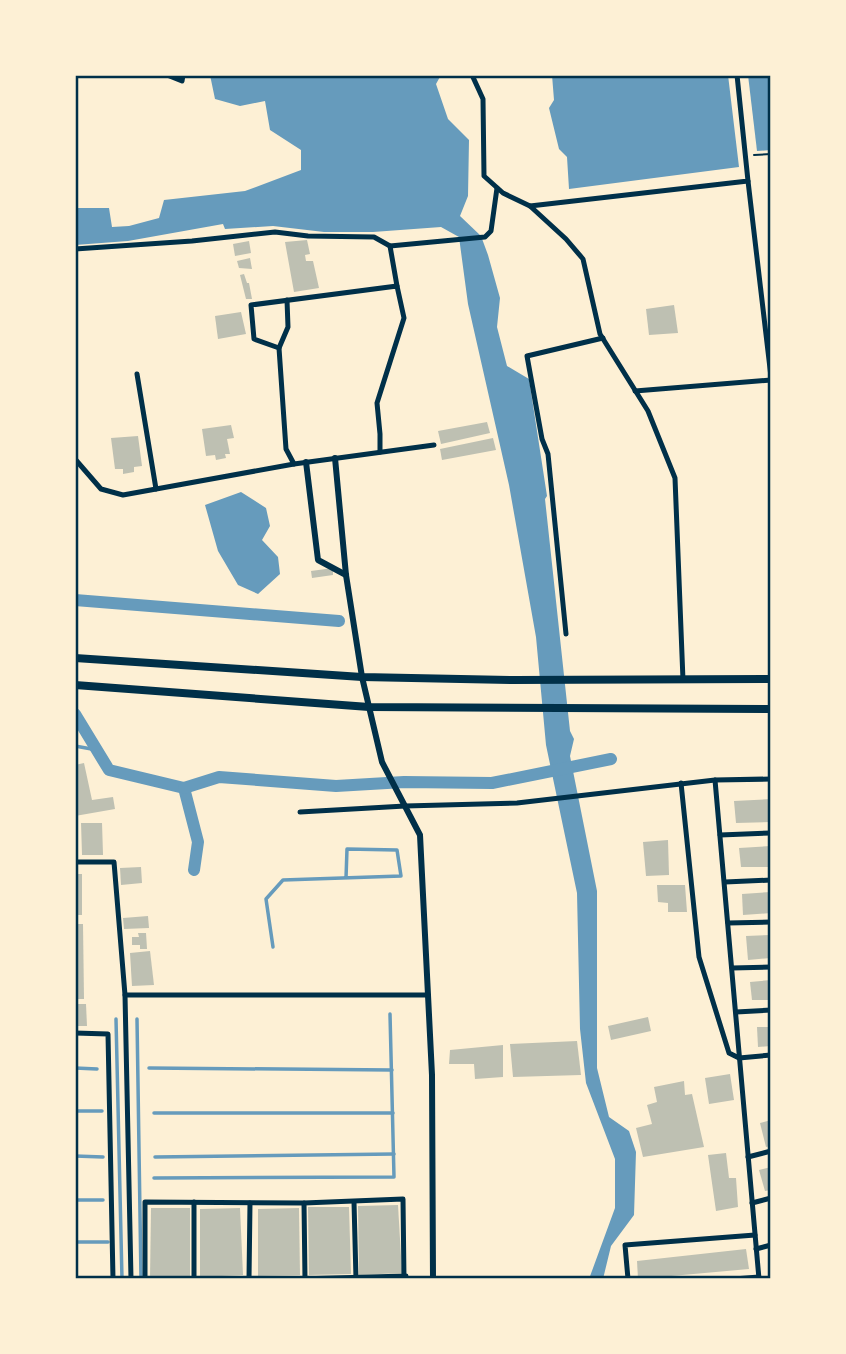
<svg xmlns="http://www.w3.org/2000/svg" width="846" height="1354" viewBox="0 0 846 1354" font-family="Figtree,sans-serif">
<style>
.water{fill:#669bbc}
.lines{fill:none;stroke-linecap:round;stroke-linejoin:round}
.stream{stroke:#669bbc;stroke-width:3.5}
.canal{stroke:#669bbc;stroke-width:12}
.building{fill:#bec0b2}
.path{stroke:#003049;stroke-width:2}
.minor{stroke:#003049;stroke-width:5}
.tertiary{stroke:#003049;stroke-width:6}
.primary{stroke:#003049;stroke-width:8}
.neatline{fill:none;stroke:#003049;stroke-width:2.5}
</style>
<rect width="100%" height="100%" fill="#fdf0d5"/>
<g class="water">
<path d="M210 75H441L436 84 448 119 469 140 468 196 460 216 481 236 488 255 500 298 497 327 507 366 529 379 547 496 545 499 570 731 574 739 570 756 597 891V1068L609 1117 629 1131 636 1152 634 1215 611 1246 603 1279H589L615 1208V1159L586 1083 580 1029 577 893 546 745 536 637 509 485 468 304 459 237 441 227 373 232H324L273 226 225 229 223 224 128 241 75 245V208H109L112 227 129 226 159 218 164 200 245 191 301 170V150L270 130 265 101 240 106 215 99Z"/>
<path d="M552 75H728L739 167 569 189 567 157 559 149 549 108 554 100Z"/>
<path d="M748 75H771V150L757 151Z"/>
<path d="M241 492 266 508 270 526 262 540 278 557 280 574 258 594 238 585 218 551 205 505Z"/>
</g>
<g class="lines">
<g class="stream">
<path d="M75 746 97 750"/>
<path d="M273 947 266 899 283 880 401 876 397 850 347 849 346 878"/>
<path d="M116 1019 122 1279"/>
<path d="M137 1019 141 1279"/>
<path d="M75 1068 97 1069"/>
<path d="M149 1068 392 1070"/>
<path d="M75 1111H102"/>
<path d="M154 1113H393"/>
<path d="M75 1156 103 1157"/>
<path d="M155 1157 394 1154"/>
<path d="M154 1178 394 1177 390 1014"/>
<path d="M75 1200H103"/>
<path d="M75 1242H108"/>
</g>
<g class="canal">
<path d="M75 600 339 621"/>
<path d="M75 714 109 770 184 788 198 842 194 870"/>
<path d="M184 788 219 777 336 786 404 782 492 783 611 759"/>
</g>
</g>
<g class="building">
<path d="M307 240 310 254 305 255 306 261H313L319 288 294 292 285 242Z"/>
<path d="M249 241 251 253 235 256 233 244Z"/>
<path d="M250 258 252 269 239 268 237 261Z"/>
<path d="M244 274 247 283H249L252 299H246L240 275Z"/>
<path d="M674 305 678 333 649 335 646 309Z"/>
<path d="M241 312 246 334 218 339 215 316Z"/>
<path d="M487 422 490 433 441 444 438 431Z"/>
<path d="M231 425 234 438 227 439 230 454H225L226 458 216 460 215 455 206 456 202 429Z"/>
<path d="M138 436 142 466 134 467V472L123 474V469H115L111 438Z"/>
<path d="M493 438 496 450 442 460 440 449Z"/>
<path d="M333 568V575L312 578 311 571Z"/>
<path d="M84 763 92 800 113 797 115 809 75 816V765Z"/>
<path d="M771 799V822L736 823 734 801Z"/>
<path d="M81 823H102L103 855H82Z"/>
<path d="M668 840 669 875 646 876 643 842Z"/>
<path d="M771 846V867H741L739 848Z"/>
<path d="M141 867 142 883 121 885 120 868Z"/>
<rect x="75" y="874" width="7" height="41"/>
<path d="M657 885H685L687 912H668V903L658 902Z"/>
<path d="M771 892V913L743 915 742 894Z"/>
<path d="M148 916 149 928 124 929 123 918Z"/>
<path d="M75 924H83L84 999H75Z"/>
<path d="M138 933H146L147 949H140V945H132V937H139Z"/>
<path d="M771 935V958L748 960 746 936Z"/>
<path d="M150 951 154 985 132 986 130 953Z"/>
<path d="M771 980V1000H752L750 982Z"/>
<path d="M75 1004H86L87 1026H75Z"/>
<path d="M648 1017 651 1031 611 1040 608 1026Z"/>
<path d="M757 1027H771V1046L758 1047Z"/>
<path d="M577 1041 581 1075 513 1077 510 1044Z"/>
<path d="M503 1045V1077L475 1079 474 1064H449L450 1050Z"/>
<path d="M730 1074 734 1100 709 1104 705 1078Z"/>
<path d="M684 1081 685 1095 692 1094 704 1147 643 1157 636 1128 652 1124 647 1105 657 1102 654 1087Z"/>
<path d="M771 1120V1146L766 1147 760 1123Z"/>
<path d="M726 1153 729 1178H736L738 1207 716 1211 708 1155Z"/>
<path d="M771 1167V1190L765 1191 759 1170Z"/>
<path d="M398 1205 402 1273 359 1275 358 1206Z"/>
<path d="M308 1207H349L351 1274 309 1275Z"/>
<path d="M151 1208H190V1278L150 1279Z"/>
<path d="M240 1208 243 1275 200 1277V1209Z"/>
<path d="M299 1208 300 1275 258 1276V1209Z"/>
<path d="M746 1249 749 1269 638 1279 637 1261Z"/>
</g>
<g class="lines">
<path class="path" d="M754 155 771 154"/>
<g class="minor">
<path d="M167 75 182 81 183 75"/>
<path d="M472 75 483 99 484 176 503 193 530 206 566 239 583 259 600 334 648 411 675 478 683 680"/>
<path d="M748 181 771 377"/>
<path d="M530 206 748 181 737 75"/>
<path d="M75 249 192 241 275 232 308 236 374 237 390 246"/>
<path d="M397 286 390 246 485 237 491 231 497 188"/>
<path d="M279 348 288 327 287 300"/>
<path d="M137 374 156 489"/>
<path d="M635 391 771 380"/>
<path d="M75 459 101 489 123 495 294 464 434 445"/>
<path d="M294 464 286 449 279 348 254 339 251 305 397 286 404 318 377 403 380 434V452"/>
<path d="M566 634 548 454 542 439 527 356 603 338"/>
<path d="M715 780 759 1279"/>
<path d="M681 783 699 957 729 1053 739 1058 771 1055"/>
<path d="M300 812 405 806 517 803 715 780 771 779"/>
<path d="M720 835 771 833"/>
<path d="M75 862H114L125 995 131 1279"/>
<path d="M725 882 771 880"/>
<path d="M728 923 771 922"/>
<path d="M732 968 771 967"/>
<path d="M125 995H428"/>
<path d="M736 1012 771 1010"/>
<path d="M75 1033 108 1034 113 1279"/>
<path d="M748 1157 771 1151"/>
<path d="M354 1202 356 1279"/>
<path d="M304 1203 305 1279"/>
<path d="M752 1203 771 1198"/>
<path d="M756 1249 771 1245"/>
<path d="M145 1279V1202L304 1203 403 1199 404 1279"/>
<path d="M194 1279V1202"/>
<path d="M249 1279 250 1203"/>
<path d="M298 1279 406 1276"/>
<path d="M628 1279 625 1245 755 1235"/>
<path d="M734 1279 759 1277"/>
</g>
<g class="tertiary">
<path d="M335 458 346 575 362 677 382 762 420 835 432 1075 433 1279"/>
<path d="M306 462 318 560 346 575"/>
</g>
<g class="primary">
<path d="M75 658 362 677 514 680 771 679"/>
<path d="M75 685 369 707 771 709"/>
</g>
</g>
<rect width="846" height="1354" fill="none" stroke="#fdf0d5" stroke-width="154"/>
<rect x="77" y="77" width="692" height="1200" class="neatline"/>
</svg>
